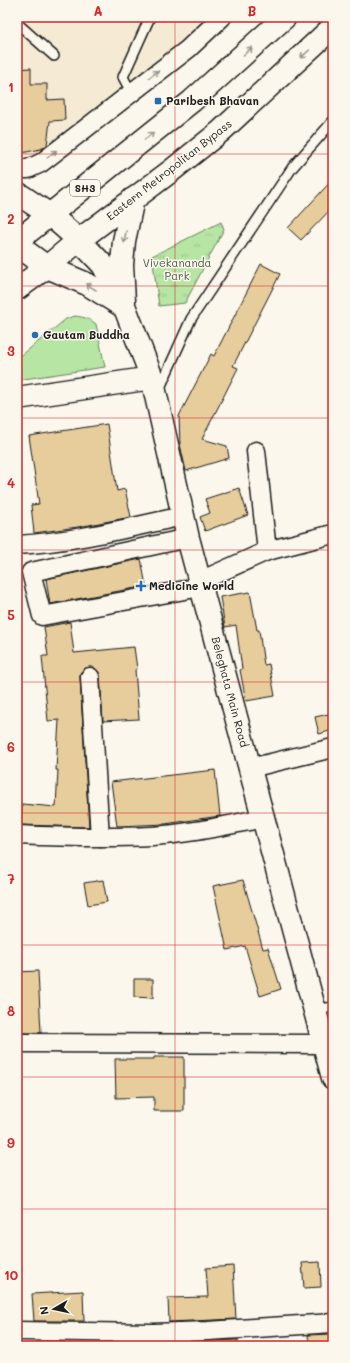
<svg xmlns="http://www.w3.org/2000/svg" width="350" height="1363" viewBox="0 0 350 1363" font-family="Mali,sans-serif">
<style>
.built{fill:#f5ead4}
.grass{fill:#b7e6a4;stroke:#6a8160}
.park{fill:url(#park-tufts);stroke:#6a8160}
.building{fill:#e7cd9c;stroke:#1c1c1c}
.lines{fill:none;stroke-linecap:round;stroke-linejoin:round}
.service-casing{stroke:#1c1c1c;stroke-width:12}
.minor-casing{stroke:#1c1c1c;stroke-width:21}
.tertiary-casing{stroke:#1c1c1c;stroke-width:25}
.secondary-casing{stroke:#1c1c1c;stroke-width:25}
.primary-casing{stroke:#1c1c1c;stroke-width:25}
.service{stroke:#fbf7ec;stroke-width:9}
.minor{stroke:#fbf7ec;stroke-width:18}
.tertiary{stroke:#fbf7ec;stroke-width:22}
.secondary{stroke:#fbf7ec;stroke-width:22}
.primary{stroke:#fbf7ec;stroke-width:22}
.oneway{stroke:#97948e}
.grid{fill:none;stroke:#d62828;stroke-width:1;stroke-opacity:0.55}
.poi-dot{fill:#1f6fb2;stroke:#fbf7ec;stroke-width:1.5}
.labels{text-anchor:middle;stroke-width:3;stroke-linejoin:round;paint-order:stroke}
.shield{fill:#fbf7ec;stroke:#5f5e5a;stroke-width:1}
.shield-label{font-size:10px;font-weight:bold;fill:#1c1c1c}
.poi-label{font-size:11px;font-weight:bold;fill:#1c1c1c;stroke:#fbf7ec;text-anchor:start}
.street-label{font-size:11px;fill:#1c1c1c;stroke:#fbf7ec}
.park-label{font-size:11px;fill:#4a5945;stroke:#fbf7ec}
.neatline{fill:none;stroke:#d62828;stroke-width:1.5}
.grid-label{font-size:13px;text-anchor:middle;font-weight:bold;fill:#d62828}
</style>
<defs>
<pattern id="park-tufts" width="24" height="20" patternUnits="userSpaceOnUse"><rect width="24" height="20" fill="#b7e6a4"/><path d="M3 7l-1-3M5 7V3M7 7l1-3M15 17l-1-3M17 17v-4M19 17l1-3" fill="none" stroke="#9dc58d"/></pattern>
</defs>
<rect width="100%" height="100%" fill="#fbf7ec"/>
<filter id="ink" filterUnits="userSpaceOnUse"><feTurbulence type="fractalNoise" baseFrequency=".025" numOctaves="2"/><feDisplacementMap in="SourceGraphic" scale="8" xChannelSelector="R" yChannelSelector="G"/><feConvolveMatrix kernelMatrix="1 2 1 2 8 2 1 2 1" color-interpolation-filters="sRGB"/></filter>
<g filter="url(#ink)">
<path class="built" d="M17 17H212L180 44 34 158 17 161Z"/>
<path class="grass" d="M75 316C84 317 90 319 96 324L105 367 17 380V359L66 319Z"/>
<path class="park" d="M221 222 224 229 185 303 159 306 152 256Z"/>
<g class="building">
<path d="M31 68V84H47V100L64 99 65 120 50 121 47 145 41 149 17 154V69Z"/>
<path d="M333 179V207L301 240 288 228Z"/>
<path d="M261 264 280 274 233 366 238 368 202 439 227 446 229 458 186 471 180 444 179 416 211 354 214 356Z"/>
<path d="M107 424 117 491 125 489 131 517 78 527 34 533 31 505 39 504 29 436Z"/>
<path d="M239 488 248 515 205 531 200 517 210 513 205 499Z"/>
<path d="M141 559 146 586 50 604 46 579Z"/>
<path d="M250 592 257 630H259L264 665 269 664 275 696 246 701 240 670 242 669 236 625 225 627 220 597Z"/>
<path d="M70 622 74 653 134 647 137 669 135 670 139 719 103 721 100 676 99 672 95 668 90 667 84 669 80 673V678L89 827 21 825 22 804 56 807 58 770H56L59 720 48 721 42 656H48L44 627Z"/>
<path d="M333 713V730L319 734 315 717Z"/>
<path d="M215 770 220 816 165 824 117 826 111 782Z"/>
<path d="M103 880 107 902 88 905 84 883Z"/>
<path d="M243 880 263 949 268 948 281 989 260 996 245 946 227 950 213 886Z"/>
<path d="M38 971 41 1033H20L17 972Z"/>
<path d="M134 979H153V998L134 997Z"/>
<path d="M154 1057H184V1111H154V1097L116 1098 115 1059H154Z"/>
<path d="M320 1262 321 1287 304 1288 302 1263Z"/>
<path d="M233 1266 236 1319 169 1322 168 1298 208 1297 206 1268Z"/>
<path d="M83 1291 84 1321H34L32 1294Z"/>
<path d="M331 1334 332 1346H309L308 1335Z"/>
<path d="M238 1340V1346H185V1342Z"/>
</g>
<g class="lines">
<g class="service-casing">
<g id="service">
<path d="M17 23 54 56"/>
<path d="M131 92 123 77 150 17"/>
<path d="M159 390 191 319 292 168 333 121"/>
<path d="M315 1010 333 1007"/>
</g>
</g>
<g class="minor-casing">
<g id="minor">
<path d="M17 169H28L41 163 188 49 222 17"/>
<path d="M188 538 31 572 42 616 201 587"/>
<path d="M17 545C73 542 128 528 183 516"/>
<path d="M267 551 333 534"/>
<path d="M200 581 267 551 256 451"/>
<path d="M90 677 100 837"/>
<path d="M250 768 333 748"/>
<path d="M17 835C62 837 107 838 152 836 190 834 227 825 264 818"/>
<path d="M17 1043 324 1044"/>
<path d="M17 1331 153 1333 208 1331 333 1323"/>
</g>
</g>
<g class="tertiary-casing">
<path id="tertiary" d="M17 398 152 378"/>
</g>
<g class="secondary-casing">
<g id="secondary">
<path d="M17 193 50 215 79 240 103 265 125 308 152 378 188 538 333 1078"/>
<path d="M17 245 47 267 87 284 124 307"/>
<path d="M124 301 122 265 124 241 133 199"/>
</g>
</g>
<g class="primary-casing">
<g id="primary">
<path d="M17 241 192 101 285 17"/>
<path d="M17 289 47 267 79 240 171 171 221 131 333 27"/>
</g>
</g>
<use href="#service" class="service"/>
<use href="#minor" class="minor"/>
<use href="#tertiary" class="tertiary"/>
<use href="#secondary" class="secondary"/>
<use href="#primary" class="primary"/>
</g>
<defs><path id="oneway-shaft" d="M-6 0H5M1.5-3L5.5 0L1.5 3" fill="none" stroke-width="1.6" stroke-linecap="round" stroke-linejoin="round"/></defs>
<g class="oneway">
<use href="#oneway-shaft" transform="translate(248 51) rotate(-42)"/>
<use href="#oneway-shaft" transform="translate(305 54) rotate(138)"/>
<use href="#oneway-shaft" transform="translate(154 74) rotate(-37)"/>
<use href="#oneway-shaft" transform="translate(149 136) rotate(-39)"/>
<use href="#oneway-shaft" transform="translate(52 154) rotate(-38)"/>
<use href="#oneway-shaft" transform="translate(125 237) rotate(100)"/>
<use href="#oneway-shaft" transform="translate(91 287) rotate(-149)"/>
</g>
</g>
<path class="grid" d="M175 17V1346M17 154H333M17 286H333M17 418H333M17 550H333M17 682H333M17 813H333M17 945H333M17 1077H333M17 1209H333"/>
<g class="poi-dot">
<rect x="154" y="97" width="8" height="8" rx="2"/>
<circle cx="35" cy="335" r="4"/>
<path d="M139 580h4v4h4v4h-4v4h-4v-4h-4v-4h4z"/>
</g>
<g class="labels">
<rect class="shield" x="70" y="180" width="30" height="16" rx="3"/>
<g class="shield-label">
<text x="85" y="192">SH3</text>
</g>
<g class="poi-label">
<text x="166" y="105">Paribesh Bhavan</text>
<text x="43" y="339">Gautam Buddha</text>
<text x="149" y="590">Medicine World</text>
</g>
<g class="street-label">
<text transform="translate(169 170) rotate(-38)" y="4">Eastern Metropolitan Bypass</text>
<text transform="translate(230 692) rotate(75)" y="4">Beleghata Main Road</text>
</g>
<g class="park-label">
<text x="177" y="267">Vivekananda<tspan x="177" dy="13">Park</tspan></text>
</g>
</g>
<rect width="350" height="1363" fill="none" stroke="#fbf7ec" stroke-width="44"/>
<g transform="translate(54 1309) rotate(261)" stroke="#fbf7ec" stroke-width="3" paint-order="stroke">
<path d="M0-3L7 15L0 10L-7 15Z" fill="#1c1c1c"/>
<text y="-6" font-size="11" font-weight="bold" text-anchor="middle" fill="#1c1c1c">N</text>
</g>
<rect x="22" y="22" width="306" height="1319" class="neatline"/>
<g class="grid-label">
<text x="98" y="16">A</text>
<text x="252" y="16">B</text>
<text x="11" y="92">1</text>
<text x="11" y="224">2</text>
<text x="11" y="356">3</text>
<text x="11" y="488">4</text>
<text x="11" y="620">5</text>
<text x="11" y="752">6</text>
<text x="11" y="884">7</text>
<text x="11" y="1016">8</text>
<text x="11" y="1148">9</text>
<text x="11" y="1280">10</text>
</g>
</svg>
